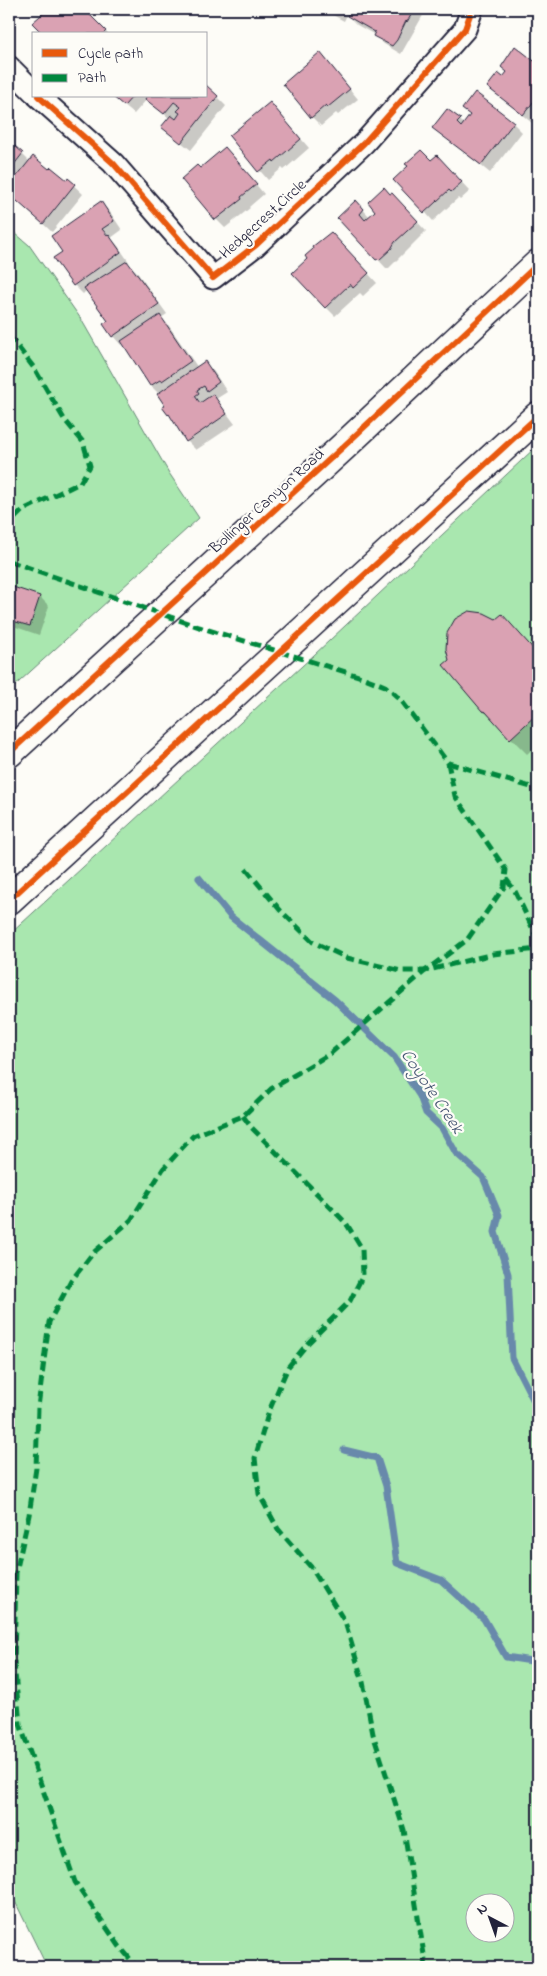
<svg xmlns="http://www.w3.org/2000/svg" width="547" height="1976" viewBox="0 0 547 1976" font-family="'Indie Flower',sans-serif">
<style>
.green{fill:#a9e7af;stroke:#668475;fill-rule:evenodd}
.shadow{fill:#0003}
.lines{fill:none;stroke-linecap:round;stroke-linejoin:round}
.stream{stroke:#6889ab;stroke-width:7}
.building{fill:#daa2b3;stroke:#22223b}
.street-casing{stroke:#22223b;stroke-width:25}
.secondary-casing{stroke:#22223b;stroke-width:31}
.street{stroke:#fdfcf7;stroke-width:21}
.secondary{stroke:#fdfcf7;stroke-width:28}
.quiet{stroke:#00873e;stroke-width:5;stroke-dasharray:10 5;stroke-linecap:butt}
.cycleway-casing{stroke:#fdfcf7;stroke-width:9}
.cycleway{stroke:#e8590c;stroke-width:6}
.labels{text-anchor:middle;stroke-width:4.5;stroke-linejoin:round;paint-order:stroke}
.street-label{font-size:16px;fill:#22223b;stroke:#fdfcf7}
.water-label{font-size:18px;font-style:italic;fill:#455573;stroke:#fdfcf7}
</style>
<rect width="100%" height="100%" fill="#fdfcf7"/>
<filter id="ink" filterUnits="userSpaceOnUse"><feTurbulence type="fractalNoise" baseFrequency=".02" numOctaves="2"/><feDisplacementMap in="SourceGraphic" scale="10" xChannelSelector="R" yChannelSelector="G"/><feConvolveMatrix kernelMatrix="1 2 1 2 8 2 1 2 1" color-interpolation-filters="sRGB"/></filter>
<g filter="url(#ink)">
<g class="green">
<path d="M9 228 29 245 81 319 169 473 199 518 9 691Z"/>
<path d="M538 445V1967H47L9 1889V935L314 655ZM474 1904H504V1934H474Z"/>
</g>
<g class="shadow">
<path d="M50 9H84L108 34H42L43 33 34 23Z"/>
<path d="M322 9H425L426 10 401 54 384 44 375 35 357 25 347 15 344 21Z"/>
<path d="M516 48 538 66V116L532 123 489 87 504 79 508 73Z"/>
<path d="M328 63 358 99 338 115 336 113 321 126 312 117Z"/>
<path d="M112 96 217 97 226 106 191 150 172 135 169 118 147 99 134 114Z"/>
<path d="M270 103 309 148 284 170 282 168 268 180 231 137Z"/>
<path d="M460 120 464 124 513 123 522 132 490 173 434 128Z"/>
<path d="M9 141 30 162 67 182 68 180 83 194 52 232 9 193Z"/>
<path d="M225 148 264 194 249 207 250 208 225 228 216 219Z"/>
<path d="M446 166 470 191 460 200 458 198 433 221 425 212Z"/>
<path d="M356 202 370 217 400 204 426 231 389 268H386L339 218Z"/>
<path d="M101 203 110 212 122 230 111 238 118 246 129 262 127 263 136 271 167 314 161 318 169 326 198 368 205 363 214 372 227 392 216 399 235 424 196 450 187 441 175 421 169 414 159 394 151 386 124 343 121 345 113 336 110 321 87 290 83 294 74 285 64 252Z"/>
<path d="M340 243 377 283 363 296 360 293 335 316 326 307Z"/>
<path d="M14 588 40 597 49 606 39 635 13 626 9 622V602Z"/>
<path d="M518 632 538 654V744L527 754 483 710Z"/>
<path d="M9 1950 10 1952 16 1967H9Z"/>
</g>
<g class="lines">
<g class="stream">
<path d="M199 878 231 917 335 1000 394 1057 420 1096 426 1113 442 1128 456 1153 483 1177 499 1215 495 1232 508 1274 512 1358 538 1409"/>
<path d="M344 1450 377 1458 386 1486 397 1563 441 1580 484 1619 506 1657 538 1662"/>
</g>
</g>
<g class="building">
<path d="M48 9H84L106 31 103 34H40L41 32 32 23Z"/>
<path d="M351 9H413L414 10 407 22 406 21 397 40 392 46 373 36 375 32 347 16Z"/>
<path d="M515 46 538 64V96L523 115 487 87 498 73 503 77 507 72 501 67Z"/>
<path d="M320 52 350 89 328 107 326 105 311 118 283 84Z"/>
<path d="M206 85 218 96 181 143 161 127 171 115 176 119 180 113 177 111 181 107 174 102 164 114 145 99 147 96H206Z"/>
<path d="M475 92 514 122 481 165 432 128 447 109 461 119 457 123 461 127 470 115 462 109Z"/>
<path d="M112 96H133L124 106Z"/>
<path d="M270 102 301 139 274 162 273 160 258 172 229 136Z"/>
<path d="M9 141 23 153 9 171Z"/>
<path d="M225 147 257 184 241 197 242 199 215 220 181 179 197 165 200 168Z"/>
<path d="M421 150 431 160 437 155 462 182 451 192 449 190 424 213 393 180 408 166 405 164Z"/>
<path d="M33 156 49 169 51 167 67 180 68 178 75 184 43 224 9 194V186Z"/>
<path d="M384 187 390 194 392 193 418 221 395 242 391 249 379 260 378 259 376 260 337 218 356 200 364 209 360 214 365 220 375 211 368 202Z"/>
<path d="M101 201 114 221 102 229 108 236 109 235 121 252 73 286 53 258 62 252 51 236Z"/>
<path d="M331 232 369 273 353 288 350 284 325 308 292 273 307 259 305 256 313 249 312 247Z"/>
<path d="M127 261 159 304 112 337 103 324 108 321 84 288Z"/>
<path d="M160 315 191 361 162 381 160 380 150 386 121 341Z"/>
<path d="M205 361 219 382 207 391 204 386 197 390 199 393 195 396 200 403 213 394 227 414 186 442 169 414 168 415 162 407 165 406 157 394Z"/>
<path d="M13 587 40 596 30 626 9 620V599Z"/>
<path d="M469 611 484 613 496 619 502 614 538 654V713L510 739 486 712 482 711 443 665 449 660 446 649 447 633 455 619Z"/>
</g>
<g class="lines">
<g class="street-casing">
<g id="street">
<path d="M9 67 34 92"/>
<path d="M38 96 113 163 213 278 256 245 364 143 465 29 472 9"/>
</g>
</g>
<g class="secondary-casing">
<g id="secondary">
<path d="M9 753 343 447 538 264"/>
<path d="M9 900 538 416"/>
</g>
</g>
<use href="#street" class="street"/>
<use href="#secondary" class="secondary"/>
<g class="quiet">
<path d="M9 335 34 368 64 419 83 442 90 466 80 483 23 510 11 522 9 530"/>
<path d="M9 561 199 627 362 677 385 686 401 700 448 763 455 796 506 870 504 887 467 940 425 971 331 1053 271 1089 243 1116 193 1136 163 1169 131 1220 93 1253 71 1281 49 1322 38 1407 36 1468 29 1515 16 1572 14 1663 20 1724 75 1882 120 1947 137 1967"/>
<path d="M448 763 538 789"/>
<path d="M246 869 280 910 313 942 347 958 401 971H425L493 954 538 949"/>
<path d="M506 879 515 891 538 940"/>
<path d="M243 1116 251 1127 346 1223 362 1249 363 1275 350 1301 308 1343 288 1367 269 1411 255 1458 259 1494 278 1529 311 1567 345 1622 363 1682 373 1734 404 1830 426 1967"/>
</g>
<g class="cycleway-casing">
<g id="cycleway">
<path d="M38 96 113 163 213 278 256 245 364 143 465 29 472 9"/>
<path d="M9 753 343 447 538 264"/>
<path d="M9 900 538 416"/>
</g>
</g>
<use href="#cycleway" class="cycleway"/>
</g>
</g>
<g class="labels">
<g class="street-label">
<text transform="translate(262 218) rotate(-42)" y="6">Hedgecrest Circle</text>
<text transform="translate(266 500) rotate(-42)" y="6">Bollinger Canyon Road</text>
</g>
<g class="water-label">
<text transform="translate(433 1091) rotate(56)" y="6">Coyote Creek</text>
</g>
</g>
<rect width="547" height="1976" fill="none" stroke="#fdfcf7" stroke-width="30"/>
<rect x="15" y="15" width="517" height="1946" fill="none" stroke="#22223b" stroke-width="2" filter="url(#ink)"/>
<rect x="32" y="32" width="175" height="65" fill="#fdfcf7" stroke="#a5a5ac"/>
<rect x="42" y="49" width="25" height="8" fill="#e8590c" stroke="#a5a5ac"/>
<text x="78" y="58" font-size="15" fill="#22223b">Cycle path</text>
<rect x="42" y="74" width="25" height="8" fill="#00873e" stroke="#a5a5ac"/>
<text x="78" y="82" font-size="15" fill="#22223b">Path</text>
<g transform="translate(490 1918) rotate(319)"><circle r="24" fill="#fdfcf7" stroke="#a5a5ac"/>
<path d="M0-4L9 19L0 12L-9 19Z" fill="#22223b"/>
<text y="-8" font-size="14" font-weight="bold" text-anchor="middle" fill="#22223b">N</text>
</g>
</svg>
